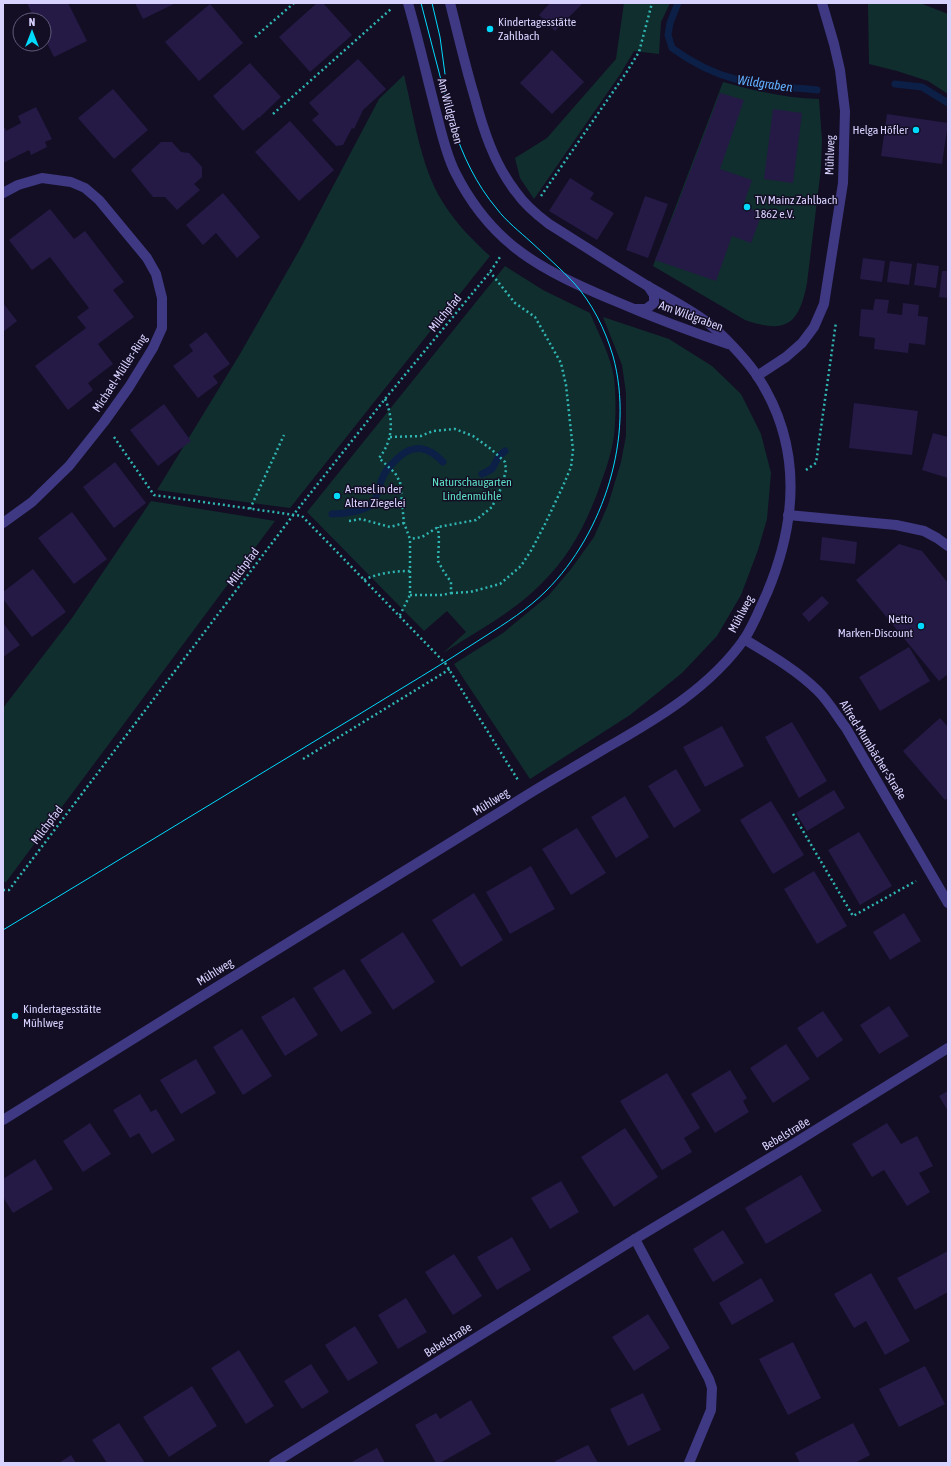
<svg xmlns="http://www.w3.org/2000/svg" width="951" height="1466" viewBox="0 0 951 1466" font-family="'Asap Condensed',sans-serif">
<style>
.green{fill:#112e2e}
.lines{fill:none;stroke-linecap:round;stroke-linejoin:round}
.stream{stroke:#0c1f46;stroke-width:7}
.building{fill:#241a45}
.path{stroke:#2fb6b2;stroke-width:2.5;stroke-dasharray:2 3;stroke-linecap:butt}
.minor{stroke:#3f3983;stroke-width:10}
.tram{stroke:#01dafc;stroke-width:1}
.poi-dot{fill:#01dafc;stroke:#130e24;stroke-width:1.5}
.labels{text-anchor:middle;stroke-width:3;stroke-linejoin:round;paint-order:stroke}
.poi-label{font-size:12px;fill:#d8d2ff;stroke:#130e24;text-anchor:start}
.street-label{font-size:12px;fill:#d8d2ff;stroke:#130e24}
.park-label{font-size:12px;fill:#5ddfc3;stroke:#130e24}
.water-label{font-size:13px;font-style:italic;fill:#60b0ff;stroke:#130e24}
</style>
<rect width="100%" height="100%" fill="#130e24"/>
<g class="green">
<path d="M624 3H670L661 22 659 54 634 51 621 73 534 199 520 178 515 158 547 138 616 59Z"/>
<path d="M868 3H920L948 14V94L928 81 897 71 869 64Z"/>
<path d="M404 75C414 116 420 165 442 201 455 222 472 240 490 256L290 508 157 490 240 354 300 249 379 99Z"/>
<path d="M723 82C755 91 786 98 819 99L822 140 821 168 807 283C799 325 786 334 745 320L653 266Z"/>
<path d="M505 266 543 290 590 313C598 333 611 356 614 378 616 396 616 417 614 436 612 449 608 464 603 477 590 516 572 554 542 583 514 612 477 631 443 653L466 632 447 611 424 631 307 512Z"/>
<path d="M603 317 669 339 712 366 741 394 761 434 771 473 767 519 758 550 741 595 717 636 682 673 630 715 530 779 454 664 503 633 549 595 571 569 594 537 608 505 621 462 626 436V393L622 365Z"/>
<path d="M151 501 275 521 6 882H3V708L72 618Z"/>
</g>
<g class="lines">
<g class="stream">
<path d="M678 3 670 23 668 35 672 48C691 62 712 73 735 79 761 87 790 87 817 90"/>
<path d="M895 84 922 87 948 103"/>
<path d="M482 474 492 469 499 456 505 451"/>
<path d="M332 514C342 514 364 511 371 505 377 501 379 484 383 477 386 469 392 464 398 458 414 443 429 447 443 462"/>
</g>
</g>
<g class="building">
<path d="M27 3H68L87 41 54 57 44 37V20H35Z"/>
<path d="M135 3H176L143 19Z"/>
<path d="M317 3H323L352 35 310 72 279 37Z"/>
<path d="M550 3H583L555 31 539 15Z"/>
<path d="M210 4 243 43 199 81 165 42Z"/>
<path d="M552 50 584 82 552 114 520 83Z"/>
<path d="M358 59 386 89 363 110 354 129 352 128 343 145 336 146 312 120 319 114 309 103Z"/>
<path d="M250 63 281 97 259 118V117L243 131 213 96Z"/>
<path d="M113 89 148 130 114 159 78 118Z"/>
<path d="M720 93 744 100 720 169 752 180 743 206 762 213 751 243 732 236 716 281 655 260 677 206Z"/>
<path d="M36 107 52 139 45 142 47 147 31 155 29 150 3 163V129L5 128 6 131 21 123 18 116Z"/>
<path d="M773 109 802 113 793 183 764 179Z"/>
<path d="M887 114 948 123 942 164 881 156Z"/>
<path d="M290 121 334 170 299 201 255 152Z"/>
<path d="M161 142H172L181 152 189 153 202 167V177L194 184 200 190 177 210 165 197H153L131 170Z"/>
<path d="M570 178 594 193 590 199 614 213 597 240 549 211Z"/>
<path d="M223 193 260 237 237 258 216 233 203 245 186 225Z"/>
<path d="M645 196 668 204 648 258 626 250Z"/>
<path d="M50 209 74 239 85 231 124 282 113 290 134 317 98 344 113 364 88 383 93 390 68 410 35 366 86 328 77 317 89 308 50 257 32 270 9 240Z"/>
<path d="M863 258 885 261 882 282 860 279Z"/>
<path d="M890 261 912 264 909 285 887 282Z"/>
<path d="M917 263 939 266 936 288 914 285Z"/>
<path d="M942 271H948V298L939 297Z"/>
<path d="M875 299 889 300 887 313 902 315 903 303 919 305 918 316 928 317 925 345 909 343 908 353 874 349 875 338 859 336 861 309 873 310Z"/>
<path d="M3 303 17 321 3 332Z"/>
<path d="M206 332 230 364 213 376 218 383 198 398 173 366 193 351 189 345Z"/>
<path d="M854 403 918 411 912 455 849 448Z"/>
<path d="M164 404 191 441 158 466 130 430Z"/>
<path d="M933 433 948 437V478L922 470Z"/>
<path d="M115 462 146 503 114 528 83 487Z"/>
<path d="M72 512 107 559 74 584 38 538Z"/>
<path d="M822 537 857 542 855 564 820 560Z"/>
<path d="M899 544 922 551 948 583V674L939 681 856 580Z"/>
<path d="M33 569 66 612 32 637 3 599V592Z"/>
<path d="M822 596 829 603 809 622 802 614Z"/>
<path d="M3 623 20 645 3 657Z"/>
<path d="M909 647 930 681 880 711 859 677Z"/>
<path d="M940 718 948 727V798L945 800 903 751Z"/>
<path d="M792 722 827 781 799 798 765 737Z"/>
<path d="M722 726 744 766 705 787 683 747Z"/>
<path d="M676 769 701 811 674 828 648 786Z"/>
<path d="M834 790 845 808 807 831 796 813Z"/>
<path d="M625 796 649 837 616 858 591 817Z"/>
<path d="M771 801 804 855 773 874 740 820Z"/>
<path d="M577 828 606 873 571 895 542 849Z"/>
<path d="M859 832 892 886 860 905 828 850Z"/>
<path d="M531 866 555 909 510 934 486 892Z"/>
<path d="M814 871 847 926 817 944 784 889Z"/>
<path d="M474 893 503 940 461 967 432 920Z"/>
<path d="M904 913 921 941 890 960 873 932Z"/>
<path d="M403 932 435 982 393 1010 360 960Z"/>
<path d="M344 969 372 1013 341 1032 313 988Z"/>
<path d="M294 997 318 1035 285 1056 261 1017Z"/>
<path d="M889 1006 909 1036 879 1054 860 1025Z"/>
<path d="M823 1011 843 1040 817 1058 797 1028Z"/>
<path d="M242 1029 272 1076 243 1095 213 1047Z"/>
<path d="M786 1044 810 1079 773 1103 750 1068Z"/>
<path d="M196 1059 216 1093 181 1114 160 1080Z"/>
<path d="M730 1070 747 1098 743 1101 749 1112 715 1133 691 1094Z"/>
<path d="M667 1073 700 1128 684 1138 692 1152 662 1170 620 1101Z"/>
<path d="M948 1091V1111L939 1096Z"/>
<path d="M140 1094 151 1112 156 1109 175 1140 152 1154 139 1133 130 1138 113 1110Z"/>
<path d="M90 1123 111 1154 83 1172 63 1141Z"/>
<path d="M887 1123 901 1144 917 1136 933 1166 919 1173 930 1192 907 1206 884 1170 872 1177 852 1144Z"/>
<path d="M625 1128 658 1177 614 1207 581 1157Z"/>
<path d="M35 1159 53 1189 13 1213 3 1197V1179Z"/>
<path d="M801 1175 822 1211 766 1244 745 1208Z"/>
<path d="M561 1181 579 1212 550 1229 531 1198Z"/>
<path d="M723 1230 744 1263 713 1282 693 1249Z"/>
<path d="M512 1237 531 1270 497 1290 477 1257Z"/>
<path d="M948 1251V1292L915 1310 897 1278Z"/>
<path d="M454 1254 482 1296 453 1315 425 1272Z"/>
<path d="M871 1273 910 1341 885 1355 866 1321 854 1328 834 1294Z"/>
<path d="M761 1278 774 1301 732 1325 719 1303Z"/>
<path d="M406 1298 427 1332 398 1349 378 1315Z"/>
<path d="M648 1314 670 1348 634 1371 612 1337Z"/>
<path d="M355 1326 378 1363 348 1381 325 1345Z"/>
<path d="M793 1342 821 1398 788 1415 759 1359Z"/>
<path d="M239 1350 274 1406 246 1424 211 1368Z"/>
<path d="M311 1364 329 1392 302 1409 284 1381Z"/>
<path d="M925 1366 945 1404 899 1427 879 1389Z"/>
<path d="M192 1386 217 1426 169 1457 143 1417Z"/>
<path d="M643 1393 661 1430 628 1446 610 1409Z"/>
<path d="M471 1400 491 1434 440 1463H436L415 1425 436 1413 440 1419Z"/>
<path d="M119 1423 145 1463H107L92 1440Z"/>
<path d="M853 1423 870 1455 855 1463H800L795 1453Z"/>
<path d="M588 1445 598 1463H556L555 1461Z"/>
<path d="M377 1448 385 1463H350Z"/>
<path d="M71 1455 76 1463H59Z"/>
</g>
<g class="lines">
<g class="path">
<path d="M255 37 294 3"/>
<path d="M273 114 391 9"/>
<path d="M541 196 626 73 639 52 652 3"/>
<path d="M385 399C394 419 393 441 379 458L395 473 400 482 404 523 410 539V595L399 617"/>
<path d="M114 437 154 495 302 516 445 663 518 780"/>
<path d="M390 437 421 436 433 431 455 429 473 436 491 449 505 462 506 470 502 486 492 507 476 520 438 527 422 537 410 539"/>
<path d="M806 470 816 463 836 322"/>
<path d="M250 509 284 435"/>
<path d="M349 521 361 519 390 527 404 523"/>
<path d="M364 580C378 573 395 571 410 571"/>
<path d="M451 593 470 592 500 584 521 566 532 549 545 524 563 486 571 467 573 450 566 385 561 363 535 317 515 303 490 272"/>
<path d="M410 595H442L451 593V582L444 572 438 561 439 539 438 527"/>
<path d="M303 759 450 669"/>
<path d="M793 814 853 916 916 881"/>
<path d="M3 890H9L294 514 385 399 490 272 500 257"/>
</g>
<g class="minor">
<path d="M408 3C418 38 426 73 435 108 441 130 445 152 455 172 492 246 542 270 615 301 652 317 689 331 728 344"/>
<path d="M3 193 18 185 42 178 71 182 85 188 99 200 147 258 156 274 162 298V328L153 348 129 387 104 422 69 466 32 502 3 523"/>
<path d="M636 309H646L654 303V295L648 286"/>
<path d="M757 376 786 357 802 343 814 327 824 304 843 183 845 111 840 70 834 44 822 3"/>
<path d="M788 515 896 525 924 531 937 538 948 546"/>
<path d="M744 639C769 654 797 670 818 691 829 702 837 716 846 728L948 903"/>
<path d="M3 1120C171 1015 339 911 508 807 540 786 573 768 606 748 657 719 711 687 745 638 754 624 760 608 767 593 798 519 802 443 756 374 744 357 723 335 707 322 690 309 665 296 646 285 613 265 581 244 549 224 537 215 525 205 516 192 494 164 483 129 474 95 465 65 458 34 450 3"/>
<path d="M635 1239 709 1379 712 1388 711 1410 689 1463"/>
<path d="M274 1463 635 1239 793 1144 948 1048"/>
</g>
<g class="tram">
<path d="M432 3 440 37 445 74"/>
<path d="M3 930C121 859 240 786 358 715 400 689 443 664 484 637 506 623 528 609 546 591 604 533 635 436 613 356 605 329 592 303 574 283 561 269 545 255 531 242 520 232 506 221 497 209 476 184 463 156 453 126L421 3"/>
</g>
</g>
<g class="poi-dot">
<circle cx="490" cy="29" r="4"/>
<circle cx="916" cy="130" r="4"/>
<circle cx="747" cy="207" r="4"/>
<circle cx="337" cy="496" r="4"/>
<circle cx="921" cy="626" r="4"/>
<circle cx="15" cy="1016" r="4"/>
</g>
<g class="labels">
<g class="poi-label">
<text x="498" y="26">Kindertagesstätte<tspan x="498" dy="14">Zahlbach</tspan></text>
<text x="908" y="134" text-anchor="end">Helga Höfler</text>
<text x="755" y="204">TV Mainz Zahlbach<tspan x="755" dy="14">1862 e.V.</tspan></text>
<text x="345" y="493">A-msel in der<tspan x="345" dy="14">Alten Ziegelei</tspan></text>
<text x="913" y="623" text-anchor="end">Netto<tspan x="913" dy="14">Marken-Discount</tspan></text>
<text x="23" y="1013">Kindertagesstätte<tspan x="23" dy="14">Mühlweg</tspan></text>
</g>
<g class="street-label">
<text transform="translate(450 111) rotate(75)" y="4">Am Wildgraben</text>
<text transform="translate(830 155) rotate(-88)" y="4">Mühlweg</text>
<text transform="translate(445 313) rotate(-51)" y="4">Milchpfad</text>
<text transform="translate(691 316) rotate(20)" y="4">Am Wildgraben</text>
<text transform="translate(120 373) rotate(-57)" y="4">Michael-Müller-Ring</text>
<text transform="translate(243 567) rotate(-53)" y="4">Milchpfad</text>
<text transform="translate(741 614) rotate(-62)" y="4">Mühlweg</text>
<text transform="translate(873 750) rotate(58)" y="4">Alfred-Mumbächer-Straße</text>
<text transform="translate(491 802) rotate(-32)" y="4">Mühlweg</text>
<text transform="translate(47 825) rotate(-53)" y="4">Milchpfad</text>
<text transform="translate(215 972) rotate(-32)" y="4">Mühlweg</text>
<text transform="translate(786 1134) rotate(-31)" y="4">Bebelstraße</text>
<text transform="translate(448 1340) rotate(-32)" y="4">Bebelstraße</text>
</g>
<g class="park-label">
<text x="472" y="486">Naturschaugarten<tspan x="472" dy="14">Lindenmühle</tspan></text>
</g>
<g class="water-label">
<text transform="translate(765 83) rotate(8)" y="5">Wildgraben</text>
</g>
</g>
<rect width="951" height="1466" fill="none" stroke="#d8d2ff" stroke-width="8"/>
<g transform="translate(32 32)"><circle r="19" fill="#130e24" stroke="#625c7c"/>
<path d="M0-3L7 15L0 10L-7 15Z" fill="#01dafc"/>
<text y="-6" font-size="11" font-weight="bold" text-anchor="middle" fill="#d8d2ff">N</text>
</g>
</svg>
